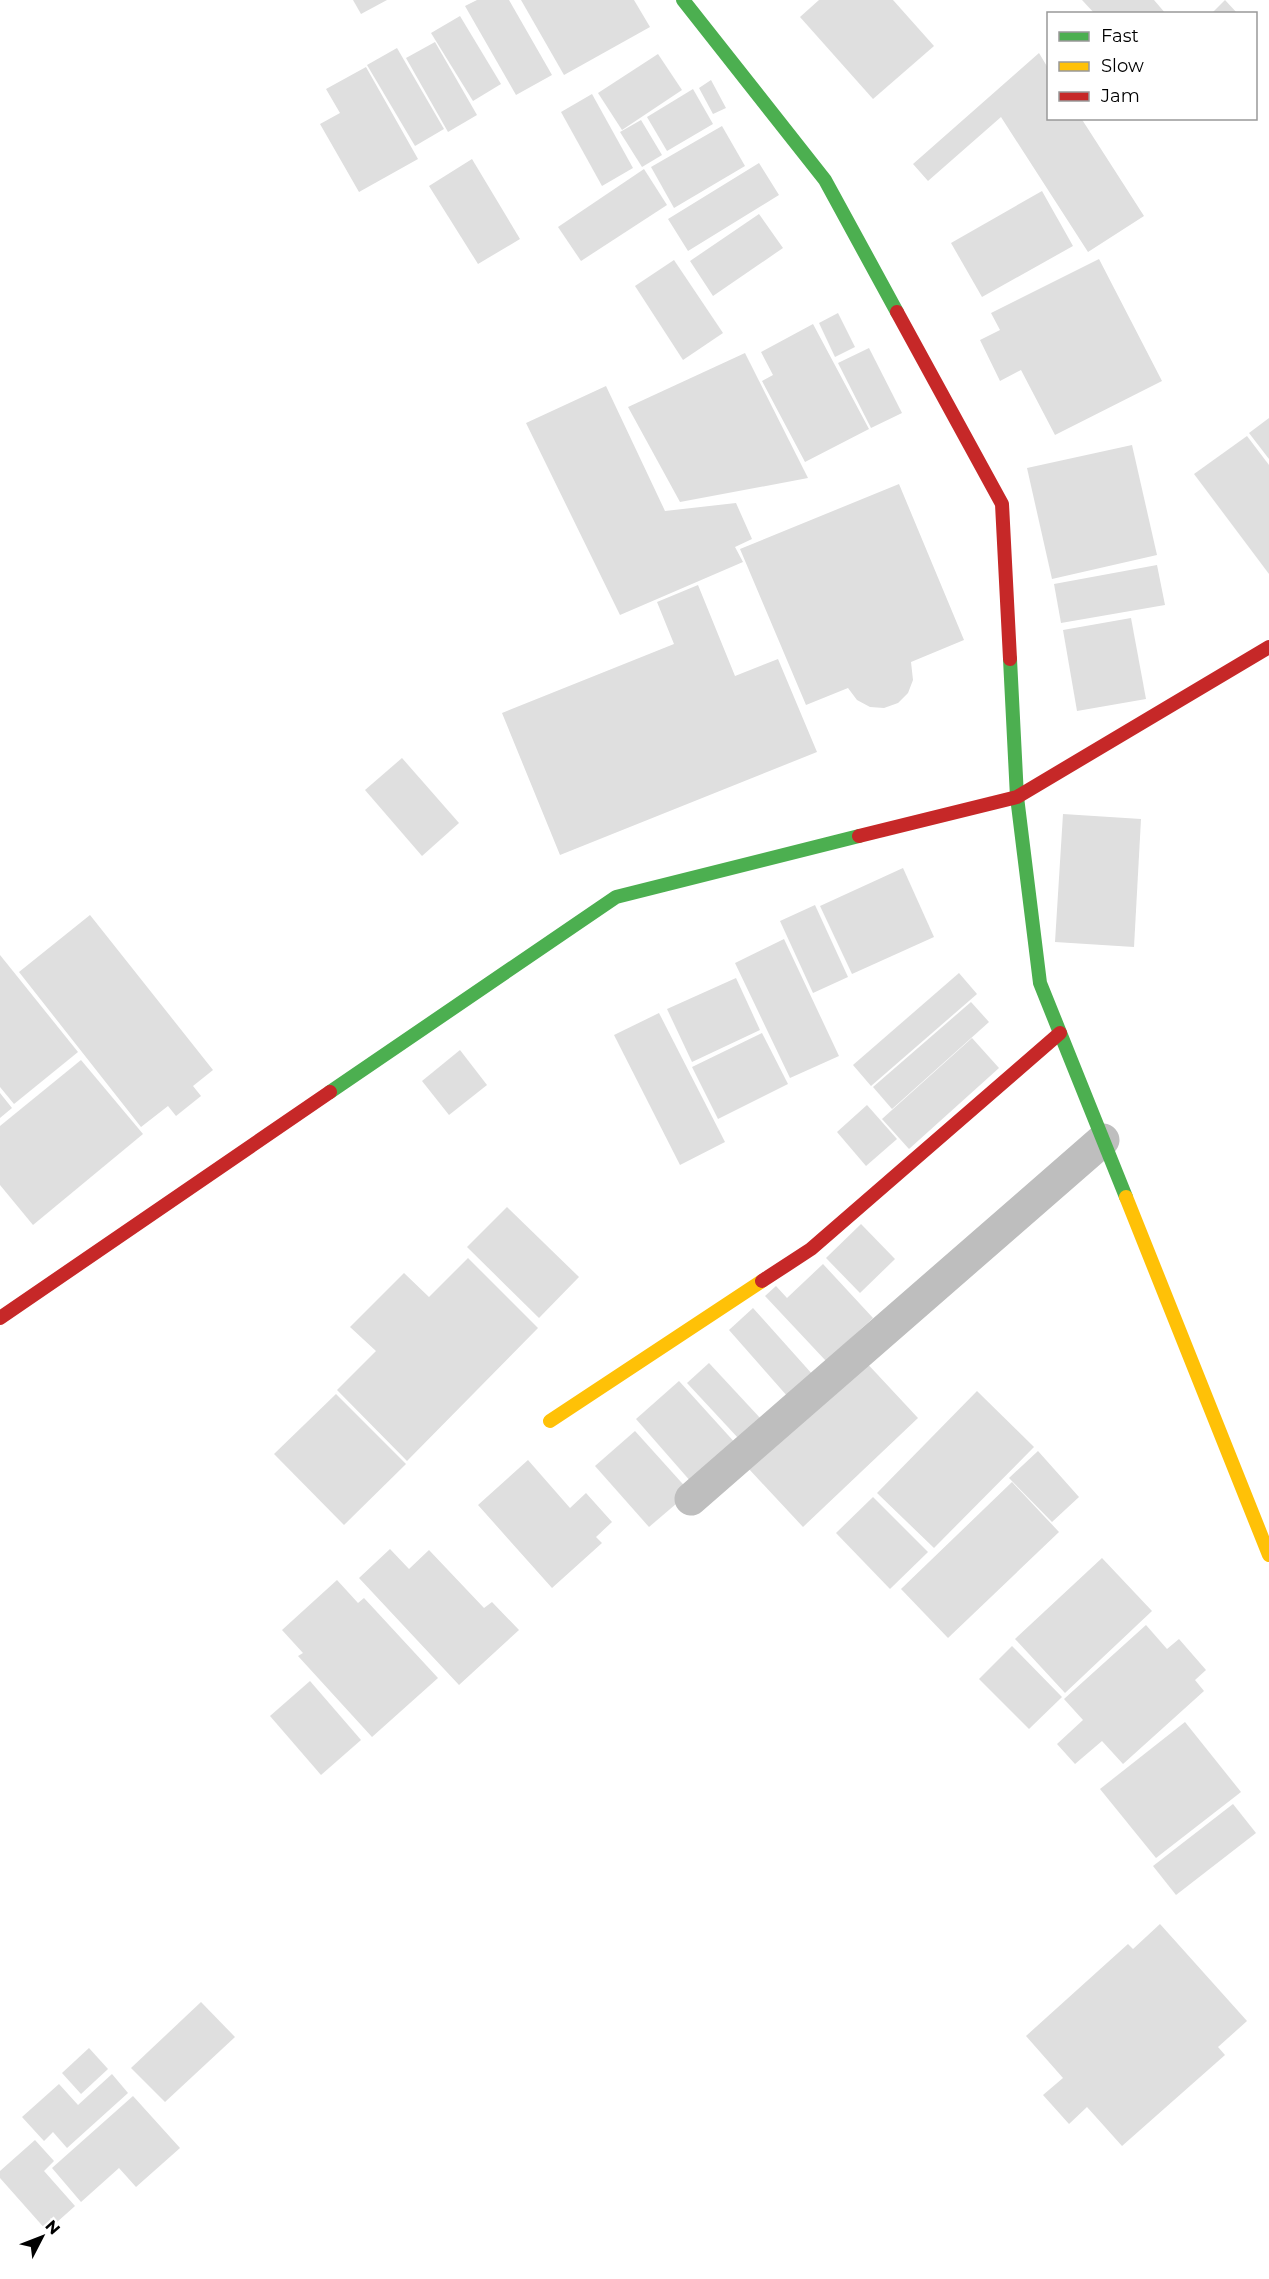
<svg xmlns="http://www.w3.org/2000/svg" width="1269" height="2279" viewBox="0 0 1269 2279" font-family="Montserrat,sans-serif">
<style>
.building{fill:#dfdfdf}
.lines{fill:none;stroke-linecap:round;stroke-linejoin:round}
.street{stroke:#bebebe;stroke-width:33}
.fast{stroke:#4caf50;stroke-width:14}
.slow{stroke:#ffc107;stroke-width:14}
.jam{stroke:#c62828;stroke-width:14}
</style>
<rect width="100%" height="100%" fill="#fff"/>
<g class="building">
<path d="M353 0H387L361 14Z"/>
<path d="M477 0H509L552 75 516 95 465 6Z"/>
<path d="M521 0H634L650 27 564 75Z"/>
<path d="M819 0H893L934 46 873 99 800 17Z"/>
<path d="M1082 0H1154L1166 14H1095Z"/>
<path d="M1225 0 1238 14H1211Z"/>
<path d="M460 16 501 84 473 101 431 33Z"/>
<path d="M435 42 477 115 448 132 406 58Z"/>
<path d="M397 48 444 129 415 146 367 65Z"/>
<path d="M1039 53 1048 68V118H1081L1144 216 1088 252 1001 117 928 181 913 164Z"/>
<path d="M658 54 682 90 622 130 598 93Z"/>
<path d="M366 67 418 159 359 192 320 124 340 113 326 89Z"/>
<path d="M711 80 726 108 713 114 699 88Z"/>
<path d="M693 89 713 124 667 151 647 117Z"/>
<path d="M592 94 633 168 602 186 561 112Z"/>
<path d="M641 120 662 155 642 167 620 132Z"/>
<path d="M722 126 745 166 674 208 651 167Z"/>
<path d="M472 159 520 239 478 264 429 186Z"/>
<path d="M759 163 779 195 688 251 668 219Z"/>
<path d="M644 169 667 205 581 261 558 227Z"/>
<path d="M1042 191 1073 246 982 297 951 243Z"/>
<path d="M759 214 783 248 713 296 690 261Z"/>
<path d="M1099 259 1162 381 1055 435 1021 370 1000 381 980 340 1000 330 991 313Z"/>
<path d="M674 260 723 333 683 360 635 286Z"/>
<path d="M838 313 855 347 835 357 819 323Z"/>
<path d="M813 324 869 429 805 462 762 381 773 375 761 352Z"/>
<path d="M869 348 902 413 871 428 838 363Z"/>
<path d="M745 353 808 478 680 502 628 407Z"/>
<path d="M606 386 665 511 736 503 752 539 735 547 743 562 620 615 526 423Z"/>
<path d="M1269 418V459L1249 433Z"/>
<path d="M1247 436 1269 465V574L1194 474Z"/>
<path d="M1132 445 1157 555 1052 579 1027 468Z"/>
<path d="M899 484 964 640 911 662 913 680 908 693 898 703 884 708 870 707 857 700 848 688 806 705 740 549Z"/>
<path d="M1157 565 1165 605 1061 623 1054 584Z"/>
<path d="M698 585 735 676 778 659 817 752 560 855 502 713 674 644 657 602Z"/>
<path d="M1131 618 1146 699 1077 711 1063 630Z"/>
<path d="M402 758 459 823 422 856 365 790Z"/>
<path d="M1063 814 1141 819 1134 947 1055 942Z"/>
<path d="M903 868 934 937 852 974 820 906Z"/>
<path d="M815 905 848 977 813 993 780 921Z"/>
<path d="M90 915 213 1070 193 1086 201 1096 176 1116 168 1106 141 1127 19 972Z"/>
<path d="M784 939 839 1056 790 1078 735 963Z"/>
<path d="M0 955 78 1052 14 1104 0 1087Z"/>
<path d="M959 973 977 994 871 1086 853 1065Z"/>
<path d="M736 978 760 1030 692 1062 667 1009Z"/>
<path d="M971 1002 989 1022 892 1109 873 1087Z"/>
<path d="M659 1013 725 1142 680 1165 614 1035Z"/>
<path d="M762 1033 788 1084 718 1119 692 1067Z"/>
<path d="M972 1038 999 1068 909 1149 882 1119Z"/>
<path d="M460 1050 487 1085 449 1115 422 1081Z"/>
<path d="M81 1060 143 1134 33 1225 0 1185V1126Z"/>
<path d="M0 1093 12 1108 0 1118Z"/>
<path d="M867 1105 897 1139 866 1166 837 1132Z"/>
<path d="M507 1207 579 1277 539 1318 467 1247Z"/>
<path d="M861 1224 895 1259 860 1293 826 1258Z"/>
<path d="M468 1258 538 1328 407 1461 337 1390 376 1351 350 1327 404 1273 429 1297Z"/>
<path d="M823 1264 873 1318 826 1361 765 1296 776 1286 787 1298Z"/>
<path d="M753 1308 813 1375 788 1397 729 1330Z"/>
<path d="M863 1359 918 1418 803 1527 748 1468Z"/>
<path d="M709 1363 761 1419 739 1439 687 1383Z"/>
<path d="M679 1381 737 1445 692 1483 636 1419Z"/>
<path d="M977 1391 1034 1447 934 1548 877 1493Z"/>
<path d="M336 1394 406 1464 344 1525 274 1454Z"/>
<path d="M635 1431 690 1492 649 1527 595 1466Z"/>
<path d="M1038 1451 1079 1497 1052 1522 1009 1478Z"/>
<path d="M528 1460 570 1508 586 1493 612 1522 596 1537 602 1543 552 1588 478 1505Z"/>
<path d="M1012 1482 1059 1532 948 1638 901 1589Z"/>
<path d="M873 1497 928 1552 890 1589 836 1533Z"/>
<path d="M390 1549 409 1569 429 1550 484 1608 492 1602 519 1630 459 1685 359 1578Z"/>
<path d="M1102 1558 1152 1611 1065 1693 1015 1639Z"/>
<path d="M337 1580 358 1603 364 1598 438 1678 372 1737 298 1656 303 1653 282 1630Z"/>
<path d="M1146 1625 1167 1649 1179 1639 1206 1670 1195 1680 1204 1691 1123 1764 1102 1741 1075 1764 1057 1744 1083 1720 1064 1699Z"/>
<path d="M1012 1646 1062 1697 1029 1729 979 1679Z"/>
<path d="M310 1681 361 1740 321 1775 270 1716Z"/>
<path d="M1185 1722 1241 1792 1156 1858 1100 1789Z"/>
<path d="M1233 1804 1256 1833 1176 1895 1153 1866Z"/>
<path d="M1160 1924 1247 2021 1218 2047 1225 2055 1122 2146 1087 2107 1069 2124 1043 2095 1063 2078 1026 2036 1128 1944 1133 1949Z"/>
<path d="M201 2002 235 2037 165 2102 131 2068Z"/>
<path d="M89 2048 108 2069 81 2094 62 2073Z"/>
<path d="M112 2074 128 2093 67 2148 53 2132 44 2141 22 2117 59 2084 78 2105Z"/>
<path d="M133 2096 180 2148 136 2187 119 2168 81 2202 52 2168Z"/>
<path d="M35 2140 54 2161 44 2171 75 2206 47 2231 0 2178V2171Z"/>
</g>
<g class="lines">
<path class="street" d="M691 1499 1103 1140"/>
<g class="fast">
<path d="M683 0 825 180 897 312"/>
<path d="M1010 659 1017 797 1040 983 1126 1197"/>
<path d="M330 1092 616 897 859 836"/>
</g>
<g class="slow">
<path d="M1126 1197 1269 1555"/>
<path d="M550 1421 762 1281"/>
</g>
<g class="jam">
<path d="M897 312 1002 504 1010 659"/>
<path d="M859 836 1017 797 1269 647"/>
<path d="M762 1281 811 1249 1060 1033"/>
<path d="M0 1318 330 1092"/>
</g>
</g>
<rect x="1047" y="12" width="210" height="108" fill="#ffffff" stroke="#999999" stroke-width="1.5"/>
<rect x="1059" y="32" width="30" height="9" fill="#4caf50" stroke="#999999" stroke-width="1.5"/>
<text x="1101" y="42" font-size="18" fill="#000000">Fast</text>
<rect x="1059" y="62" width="30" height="9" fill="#ffc107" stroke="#999999" stroke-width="1.5"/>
<text x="1101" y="72" font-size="18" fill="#000000">Slow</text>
<rect x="1059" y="92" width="30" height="9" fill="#c62828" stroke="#999999" stroke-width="1.5"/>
<text x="1101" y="102" font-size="18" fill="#000000">Jam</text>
<g transform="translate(42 2237) rotate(48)" stroke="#ffffff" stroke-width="4.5" paint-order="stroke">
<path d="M0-4.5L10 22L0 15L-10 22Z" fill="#000000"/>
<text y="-9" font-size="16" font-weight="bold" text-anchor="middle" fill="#000000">N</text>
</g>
</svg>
